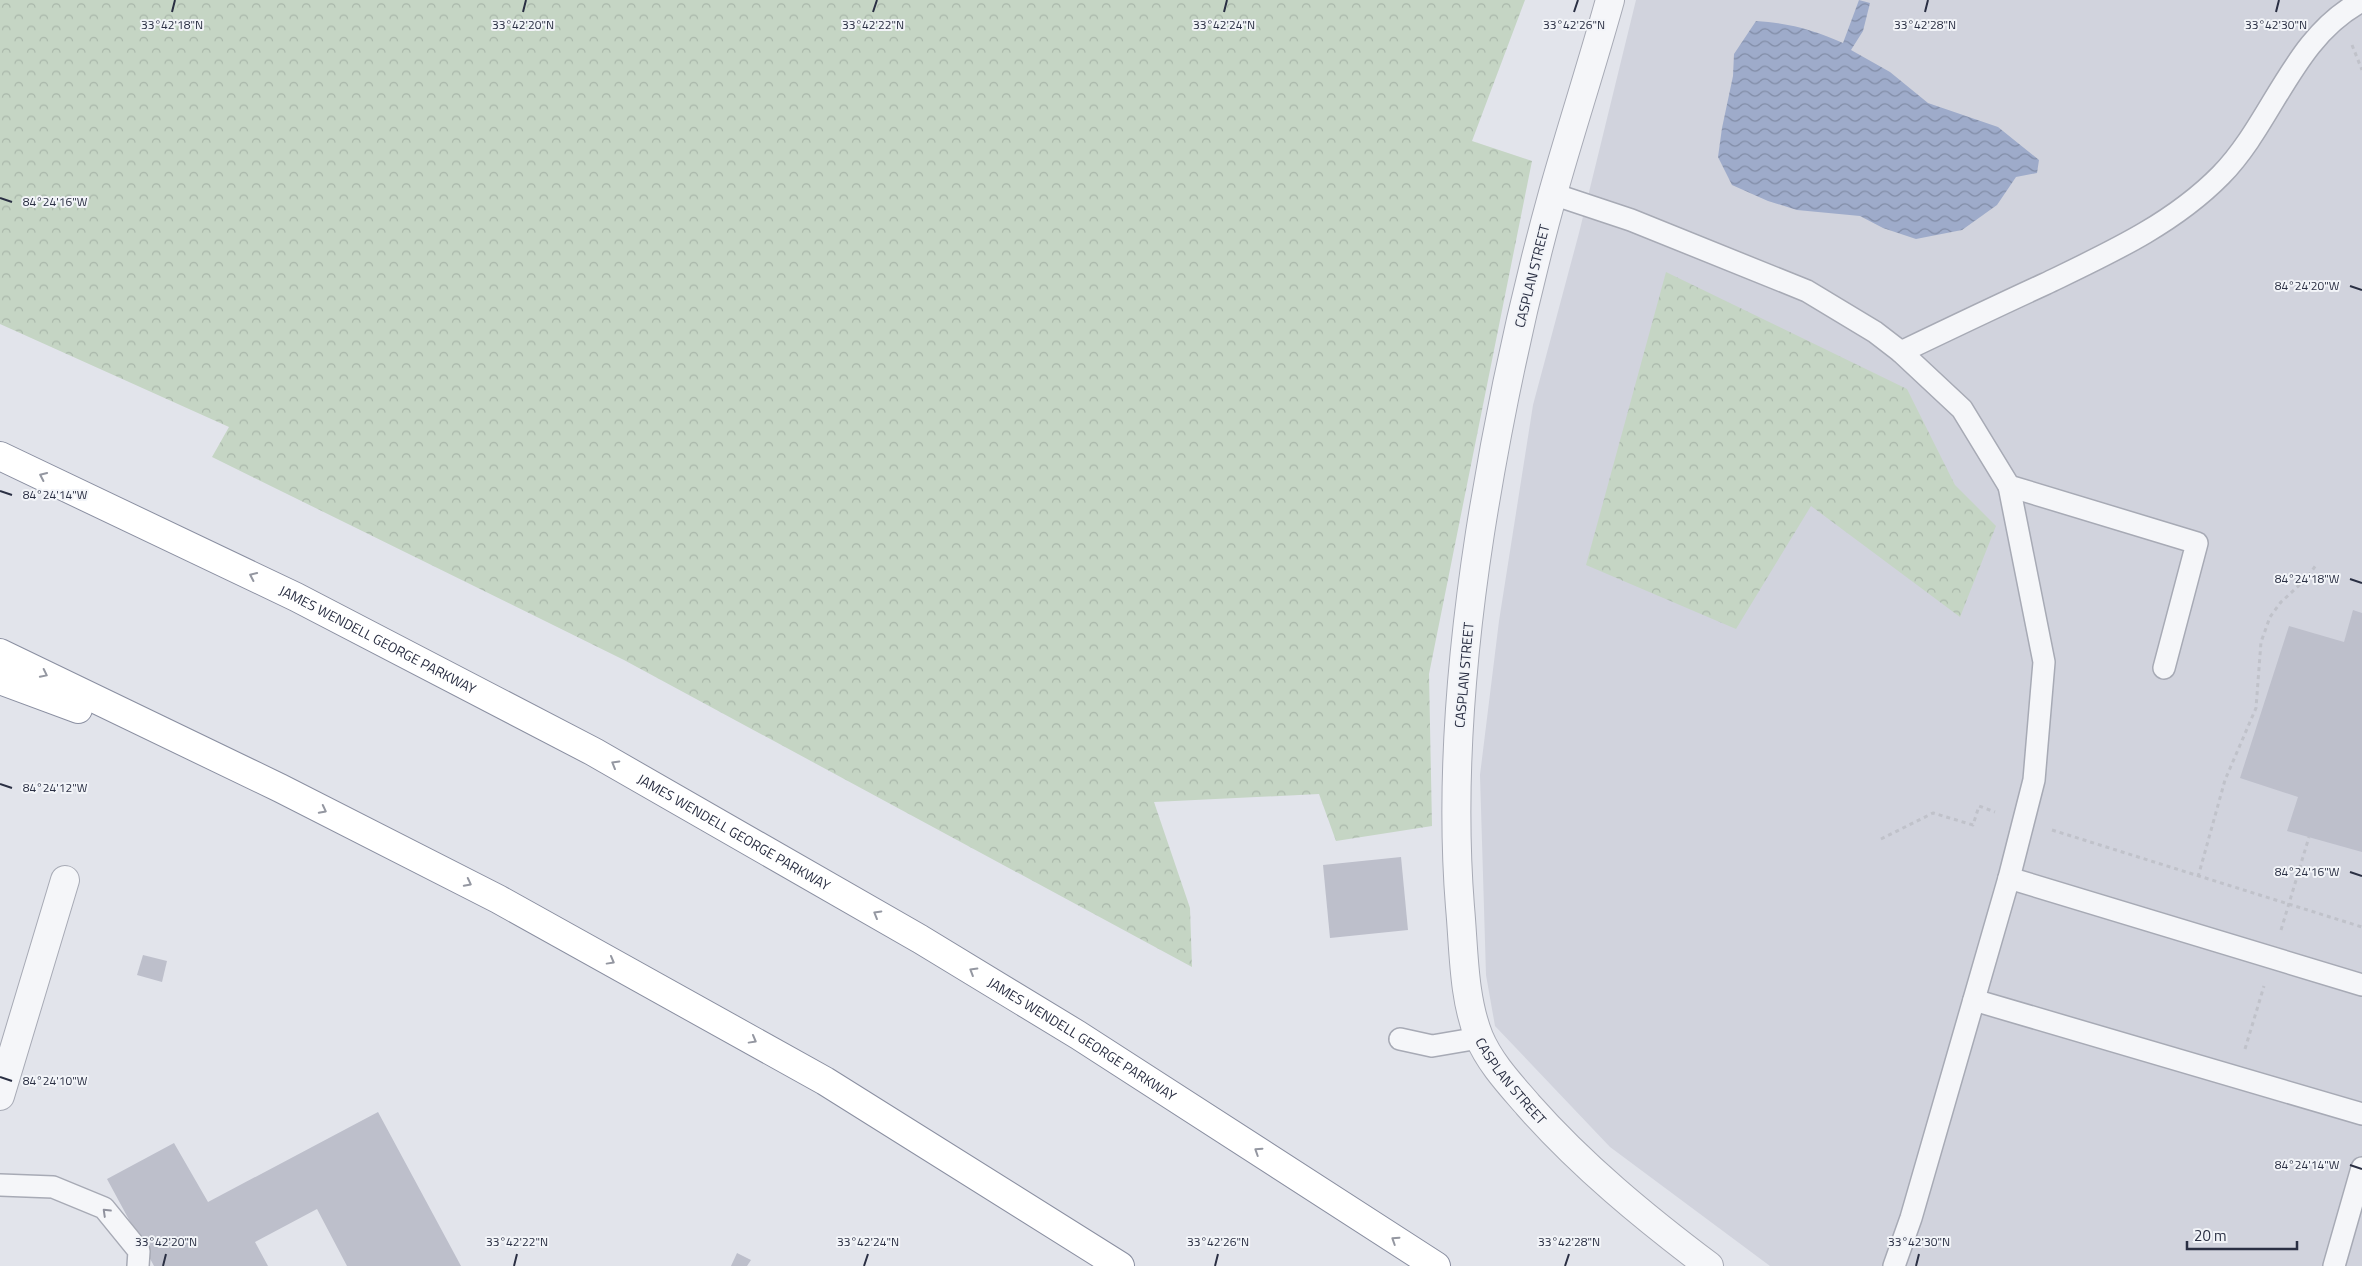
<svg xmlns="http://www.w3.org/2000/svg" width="2362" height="1266" viewBox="0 0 2362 1266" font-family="'Titillium Web',sans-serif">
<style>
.built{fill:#d1d3dd}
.forest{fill:url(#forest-crowns)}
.water{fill:url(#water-waves)}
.building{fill:#bdbfcb}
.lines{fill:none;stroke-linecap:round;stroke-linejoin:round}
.lane-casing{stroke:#a7aab5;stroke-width:24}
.street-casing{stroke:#a7aab5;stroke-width:30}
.highway-casing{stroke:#8a8fa1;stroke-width:30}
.path{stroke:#c0c2ca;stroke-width:3;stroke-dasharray:4 4;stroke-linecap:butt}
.lane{stroke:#f5f6f9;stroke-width:21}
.street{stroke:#f5f6f9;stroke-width:28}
.highway{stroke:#fff;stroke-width:28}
.oneway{stroke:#9497a1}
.oneway2{stroke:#90929e}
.ticks{fill:none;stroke:#2a2f43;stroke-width:2}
.labels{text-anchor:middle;stroke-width:4;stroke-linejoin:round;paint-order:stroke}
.street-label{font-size:14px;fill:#2a2f43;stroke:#f2f4f8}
.ticks-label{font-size:12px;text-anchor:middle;fill:#2a2f43;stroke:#f2f4f8;stroke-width:4;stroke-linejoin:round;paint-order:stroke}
</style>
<defs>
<pattern id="forest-crowns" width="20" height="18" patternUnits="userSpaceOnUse" patternTransform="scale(1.25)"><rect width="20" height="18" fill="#c5d5c4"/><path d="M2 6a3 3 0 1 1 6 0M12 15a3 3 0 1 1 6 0" fill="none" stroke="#a9b7aa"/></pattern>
<pattern id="water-waves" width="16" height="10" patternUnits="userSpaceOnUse" patternTransform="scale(1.25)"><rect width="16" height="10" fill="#9eabca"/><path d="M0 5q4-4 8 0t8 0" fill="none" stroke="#818ca6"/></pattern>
</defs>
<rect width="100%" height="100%" fill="#e2e4eb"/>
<path class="built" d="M1636 0H2362V1266H1770L1610 1147 1495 1026 1486 975 1480 775 1499 621 1533 405 1579 233Z"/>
<g class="forest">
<path d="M0 0H1525L1472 141 1532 161 1429 674 1432 826 1336 841 1319 794 1154 802 1190 908 1192 967 624 660 212 457 229 427 0 324Z"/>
<path d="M1666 272 1907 389 1955 485 1996 526 1960 617 1811 506 1736 629 1586 565Z"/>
</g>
<path class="water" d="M1859 0 1870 3 1863 31 1851 50 1890 72 1928 103 1998 127 2039 160 2037 173 2016 177 1997 205 1962 230 1916 239 1883 228 1860 216 1797 210 1768 201 1732 185 1718 157 1722 128 1733 76 1734 54 1756 21C1788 23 1814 30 1843 43Z"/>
<g class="building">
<path d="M2353 610 2362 613V852L2287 831 2298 797 2240 778 2289 626 2344 642Z"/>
<path d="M1401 857 1408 930 1330 938 1323 865Z"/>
<path d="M143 955 167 961 162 982 137 975Z"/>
<path d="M378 1112 461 1266H347L317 1209 255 1242 268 1266H154L107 1179 174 1143 208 1202Z"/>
<path d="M737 1253 751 1260 747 1266H731Z"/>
</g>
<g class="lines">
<g class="lane-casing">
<g id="lane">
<path d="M1553 194 1631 220 1807 291 1875 332 1901 352C1949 329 1997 306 2045 284 2107 254 2172 225 2221 175 2273 122 2293 37 2362 1"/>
<path d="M1901 352 1962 409 2009 486 2197 543 2164 668"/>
<path d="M2009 486 2044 662 2034 780 2009 878"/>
<path d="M1974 1000 2362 1114"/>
<path d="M1400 1039 1432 1046 1479 1038"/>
<path d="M0 1185 53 1187 104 1208 139 1251 138 1266"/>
<path d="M1894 1266 1911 1218 2009 878 2362 985"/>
<path d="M2334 1266 2362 1168"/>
</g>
</g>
<g class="street-casing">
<g id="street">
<path id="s1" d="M1610 0C1592 65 1571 129 1553 193 1522 305 1498 419 1480 533 1461 656 1450 782 1460 907 1464 950 1463 997 1479 1037 1490 1063 1510 1084 1528 1105 1582 1166 1644 1217 1709 1266"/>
<path d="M0 1096 65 880"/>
</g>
</g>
<g class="highway-casing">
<g id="highway">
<path id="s2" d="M0 456 296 597 594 752 920 939 1078 1035 1436 1266"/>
<path d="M0 653 280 788 498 899 825 1081 1120 1266"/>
<path d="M0 680 78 709"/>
</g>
</g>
<g class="path">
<path d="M2352 45 2362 70"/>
<path d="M2052 830 2362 927"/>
<path d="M1881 839 1933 813 1973 825 1979 806 1995 812"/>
<path d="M2198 877 2225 780 2256 708 2261 642 2270 617 2281 602 2306 579 2316 565"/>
<path d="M2281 930 2309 837"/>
<path d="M2245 1049 2264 986"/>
</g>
<use href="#lane" class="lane"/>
<use href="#street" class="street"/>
<use href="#highway" class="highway"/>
</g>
<defs><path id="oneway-chevron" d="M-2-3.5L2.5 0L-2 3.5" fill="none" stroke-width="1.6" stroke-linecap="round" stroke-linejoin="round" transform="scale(1.25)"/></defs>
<g class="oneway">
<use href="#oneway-chevron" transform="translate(43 476) rotate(-155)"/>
<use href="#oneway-chevron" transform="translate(253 576) rotate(-155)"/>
<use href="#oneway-chevron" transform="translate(44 674) rotate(26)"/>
<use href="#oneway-chevron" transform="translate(615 764) rotate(-150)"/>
<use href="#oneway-chevron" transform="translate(323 810) rotate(27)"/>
<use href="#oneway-chevron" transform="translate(468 883) rotate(27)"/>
<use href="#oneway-chevron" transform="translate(877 914) rotate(-150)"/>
<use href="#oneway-chevron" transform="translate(611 961) rotate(29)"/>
<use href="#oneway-chevron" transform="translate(973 971) rotate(-149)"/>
<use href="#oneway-chevron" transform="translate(753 1040) rotate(29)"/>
<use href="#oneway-chevron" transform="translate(1258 1151) rotate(-147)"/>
<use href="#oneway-chevron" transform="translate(1395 1240) rotate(-147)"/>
</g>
<use class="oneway2" href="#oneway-chevron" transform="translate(106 1212) rotate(-136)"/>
<path class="ticks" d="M172 12 175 0M523 12 526 0M873 12 877 0M1224 12 1227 0M1574 12 1578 0M1925 12 1928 0M2276 12 2279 0M0 198 12 202M2350 286 2362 290M0 491 12 495M2350 579 2362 583M0 784 12 788M2350 872 2362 876M0 1077 12 1081M2350 1165 2362 1169M163 1266 166 1254M514 1266 517 1254M864 1266 868 1254M1215 1266 1218 1254M1565 1266 1569 1254M1916 1266 1919 1254"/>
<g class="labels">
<g class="street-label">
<text transform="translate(1532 276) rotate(-76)" y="5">CASPLAN STREET</text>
<text dy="5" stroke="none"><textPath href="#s2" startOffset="420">JAMES WENDELL GEORGE PARKWAY</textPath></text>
<text transform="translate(1464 675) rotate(-85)" y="5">CASPLAN STREET</text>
<text dy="5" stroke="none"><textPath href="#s2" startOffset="825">JAMES WENDELL GEORGE PARKWAY</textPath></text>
<text dy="5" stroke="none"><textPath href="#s2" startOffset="1230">JAMES WENDELL GEORGE PARKWAY</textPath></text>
<text dy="5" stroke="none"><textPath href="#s1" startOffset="1111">CASPLAN STREET</textPath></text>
</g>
</g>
<g class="ticks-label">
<text x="172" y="29">33°42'18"N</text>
<text x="523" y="29">33°42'20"N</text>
<text x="873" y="29">33°42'22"N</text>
<text x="1224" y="29">33°42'24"N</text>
<text x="1574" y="29">33°42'26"N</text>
<text x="1925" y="29">33°42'28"N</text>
<text x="2276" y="29">33°42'30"N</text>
<text x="55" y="206">84°24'16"W</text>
<text x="2307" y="290">84°24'20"W</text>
<text x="55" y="499">84°24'14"W</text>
<text x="2307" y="583">84°24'18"W</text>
<text x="55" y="792">84°24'12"W</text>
<text x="2307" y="876">84°24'16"W</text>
<text x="55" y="1085">84°24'10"W</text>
<text x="2307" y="1169">84°24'14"W</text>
<text x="166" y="1246">33°42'20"N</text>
<text x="517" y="1246">33°42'22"N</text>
<text x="868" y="1246">33°42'24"N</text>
<text x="1218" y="1246">33°42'26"N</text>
<text x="1569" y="1246">33°42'28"N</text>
<text x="1919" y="1246">33°42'30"N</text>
</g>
<path d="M2187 1241v8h110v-8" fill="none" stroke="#2a2f43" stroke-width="2.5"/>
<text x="2194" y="1241" font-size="15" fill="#2a2f43" stroke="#f2f4f8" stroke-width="4" paint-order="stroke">20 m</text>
</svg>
